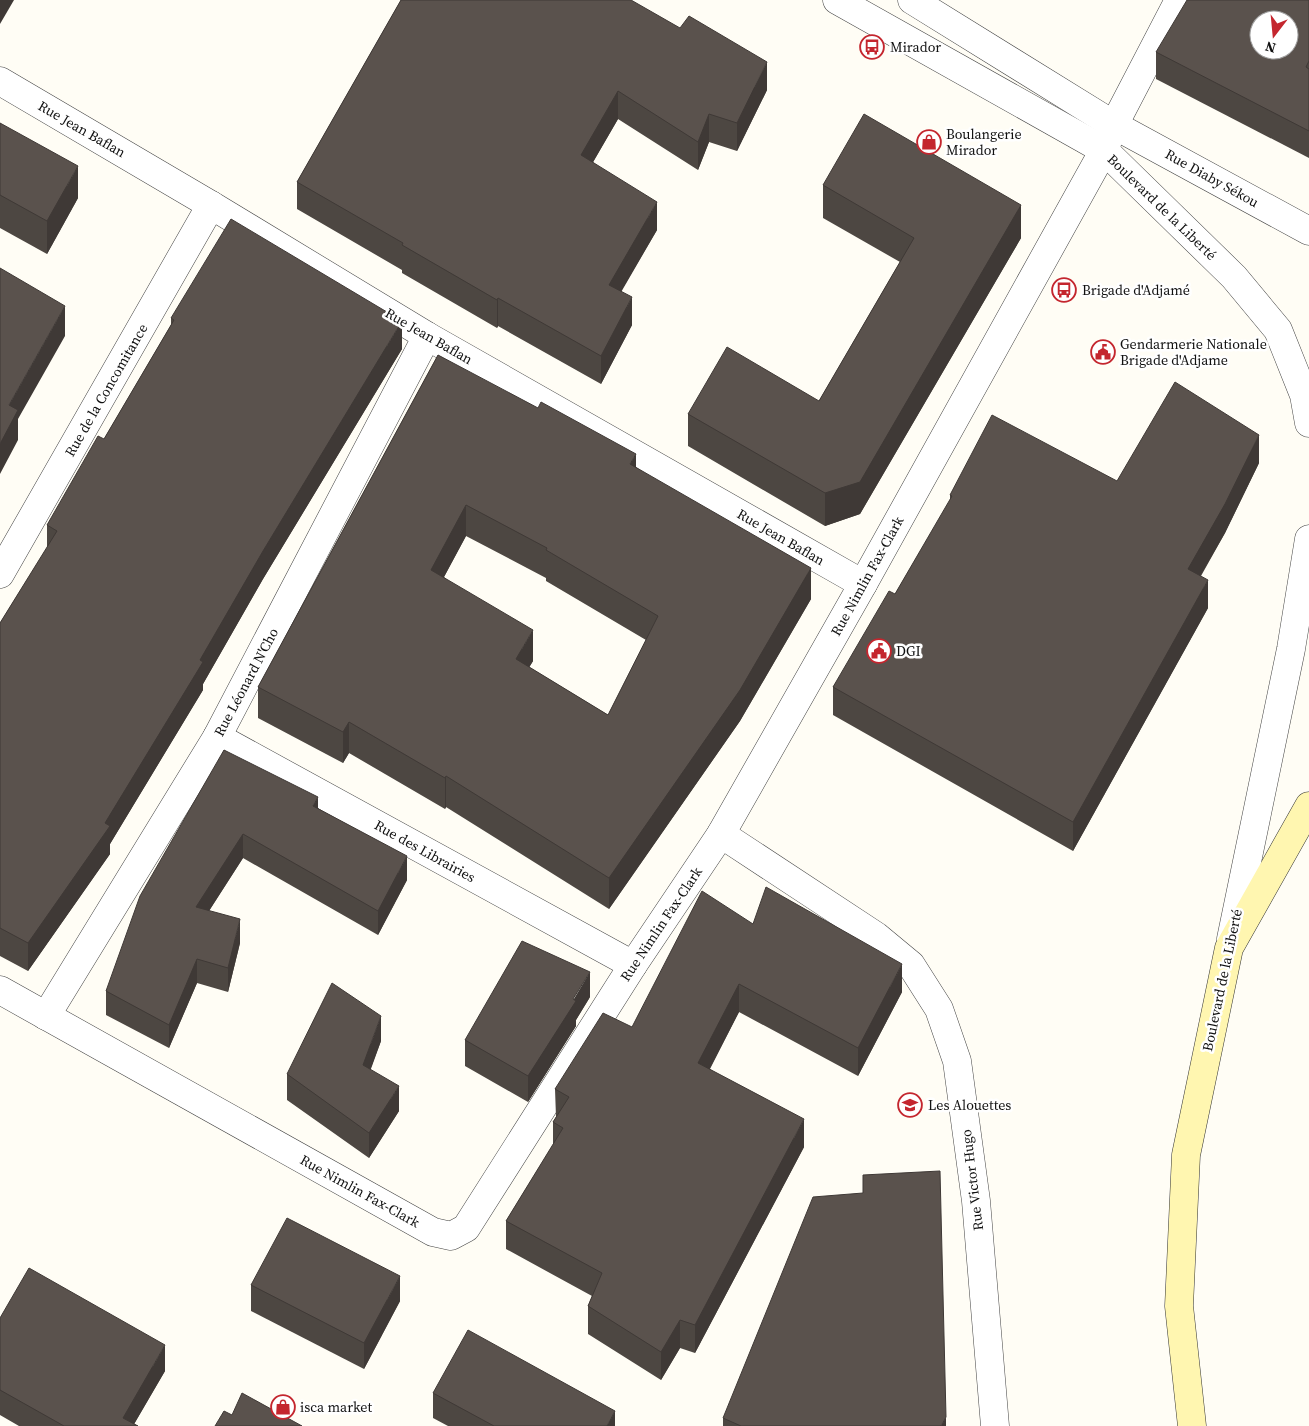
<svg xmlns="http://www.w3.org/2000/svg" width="1309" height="1426" viewBox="0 0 1309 1426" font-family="'Source Serif 4',serif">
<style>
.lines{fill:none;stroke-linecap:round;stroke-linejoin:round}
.minor-casing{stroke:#444;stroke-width:29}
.tertiary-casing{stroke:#444;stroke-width:29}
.secondary-casing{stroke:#333;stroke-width:29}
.minor{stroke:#fff;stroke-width:28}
.tertiary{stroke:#fff;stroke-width:28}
.secondary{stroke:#fff6b0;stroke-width:28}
.wall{fill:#4d4742;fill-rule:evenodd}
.shaded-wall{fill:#3f3936}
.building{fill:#5a524d;stroke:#3f3936;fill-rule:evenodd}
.labels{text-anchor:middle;stroke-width:5;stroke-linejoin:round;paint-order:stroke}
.poi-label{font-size:14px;fill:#111;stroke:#fff;text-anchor:start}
.street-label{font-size:14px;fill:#111;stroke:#fff}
</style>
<rect width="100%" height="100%" fill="#fffdf5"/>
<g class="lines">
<g class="minor-casing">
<g id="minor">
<path d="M0 81 211 205 427 336 863 584"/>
<path d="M0 574 211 205"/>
<path d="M217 737 633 965"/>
<path d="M721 834 876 936 911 965 939 1009 957 1061 976 1201 995 1426"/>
<path d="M0 990 433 1232 451 1236 466 1228 633 965 721 834 863 584 1104 150 1114 125 1179 0"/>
<path d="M46 1016 217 737 427 336"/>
</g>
</g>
<g class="tertiary-casing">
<g id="tertiary">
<path d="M837 0 1104 150 1234 277 1278 330 1304 395 1309 423"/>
<path d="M912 0 1114 125 1309 231"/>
<path d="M1231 939 1291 649 1309 539"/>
</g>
</g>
<g class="secondary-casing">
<path id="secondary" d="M1192 1426 1179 1306 1186 1155 1229 948 1309 806"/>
</g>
<use href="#minor" class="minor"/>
<use href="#tertiary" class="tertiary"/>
<use href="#secondary" class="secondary"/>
</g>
<g class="wall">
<path d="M401 0 767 90 737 151 709 142 698 170 618 119 593 162 657 230 621 291 632 325 601 384 498 326 497 328 402 273V270L297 209V182Z"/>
<path d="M1309 0V158L1156 79V52Z"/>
<path d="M0 123 78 198 47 254 0 228Z"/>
<path d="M823 185 1021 238 860 514 825 526 688 446V414L819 401 900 262 823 218Z"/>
<path d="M171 318 402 349 263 579 203 684V690L110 844V854L28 971 0 956V623L47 548V525L104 439 171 325Z"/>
<path d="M438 355 636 467 811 599 740 721 609 909 446 807 445 809 349 753 343 763 258 718V687ZM466 536 546 578V581L646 640 608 715 529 667 533 661 444 577Z"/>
<path d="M1259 463 1225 533 1201 576 1208 608 1073 851 833 715V687L895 594 950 501V495L1117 481Z"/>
<path d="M224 750 318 808 407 880 378 935 243 858 209 911 240 943 228 992 197 983 169 1048 106 1015V991Z"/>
<path d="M753 924 902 992 858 1076 739 1012 710 1069 804 1147 695 1353 680 1348 661 1380 588 1334V1306L592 1296 506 1249V1221L553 1145V1122L556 1117 555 1089 632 1027Z"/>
<path d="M590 997 576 1020V1026L528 1102 465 1066V1040Z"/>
<path d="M381 1041 370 1070 399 1111 369 1158 287 1100V1074Z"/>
<path d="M251 1285 400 1301 364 1369 251 1311Z"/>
<path d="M0 1318 165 1371 134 1424 138 1426H19L0 1415Z"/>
<path d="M433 1393 615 1426H448L433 1418Z"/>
<path d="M723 1418 946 1426H723Z"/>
</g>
<g class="shaded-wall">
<path d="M0 0H14L0 24Z"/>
<path d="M767 62V90L737 151V123Z"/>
<path d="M618 91V119L581 183V155Z"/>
<path d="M709 114V142L698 170V142Z"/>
<path d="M78 166V198L47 254V221Z"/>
<path d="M657 202V230L609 313V285Z"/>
<path d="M1021 205V238L860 514 825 526V493Z"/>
<path d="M632 297V325L601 384V356Z"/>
<path d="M498 298V326L497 328V300Z"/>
<path d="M65 306V336L18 419V440L0 474V444L9 405Z"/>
<path d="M402 321V349L263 579 203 684V690L110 844V854L28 971V943L105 823 263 551Z"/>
<path d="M1259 435V463L1225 533 1188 597V569Z"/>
<path d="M636 454V485L630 464Z"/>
<path d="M466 505V536L431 601V570Z"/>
<path d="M811 568V599L740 721 609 909V878Z"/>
<path d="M1208 580V608L1073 851V822Z"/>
<path d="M533 630V661L516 690V659Z"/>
<path d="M349 722V753L343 763V732Z"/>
<path d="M446 776V807L445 809V778Z"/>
<path d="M318 797V821L313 806Z"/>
<path d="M243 834V858L196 931V907Z"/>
<path d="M407 856V880L378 935V911Z"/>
<path d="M240 919V943L228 992V968Z"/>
<path d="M197 959V983L169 1048V1025Z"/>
<path d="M902 964V992L858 1076V1048Z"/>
<path d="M590 972V997L576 1020V1026L528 1102V1076Z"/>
<path d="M739 984V1012L698 1091V1063Z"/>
<path d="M381 1016V1041L363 1091V1065Z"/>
<path d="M399 1086V1111L369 1158V1133Z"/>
<path d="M804 1119V1147L695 1353V1325Z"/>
<path d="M400 1276V1301L364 1369V1343Z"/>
<path d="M680 1320V1348L661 1380V1352Z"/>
<path d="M165 1345V1371L133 1426 123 1418Z"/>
<path d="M615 1411V1426H607Z"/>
<path d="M946 1417V1426H941Z"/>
</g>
<g class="building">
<path d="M401 0H631L680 28 689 16 767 62 737 123 709 114 698 142 618 91 581 155 657 202 609 285 632 297 601 356 498 298 497 300 402 245 403 243 297 182Z"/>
<path d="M1187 0H1309V61L1306 67 1309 69V131L1156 52ZM1259 20H1289V50H1259Z"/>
<path d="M864 114 1021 205 860 482 825 493 688 414 727 347 819 401 914 238 823 185Z"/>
<path d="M0 123 78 166 47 221 0 195Z"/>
<path d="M231 219 402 321 263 551 200 660 203 662 105 823 110 826 28 943 0 928V623L57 531 47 525 98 436 104 439 174 320 171 318Z"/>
<path d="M0 268 65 306 9 405 18 410 0 444Z"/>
<path d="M438 355 538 408 541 402 636 454 630 464 811 568 740 690 609 878 446 776 445 778 349 722 343 732 258 687ZM466 505 547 548 546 550 658 616 608 715 516 659 533 630 431 570Z"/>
<path d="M1175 382 1259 435 1225 504 1188 569 1208 580 1073 822 833 687 889 591 895 594 952 496 950 495 992 415 1117 481Z"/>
<path d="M224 750 318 797 313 806 407 856 378 911 243 834 196 907 240 919 228 968 197 959 169 1025 106 991 140 896Z"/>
<path d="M766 887 902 964 858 1048 739 984 698 1063 804 1119 695 1325 680 1320 661 1352 588 1306 602 1273 506 1221 563 1128 553 1122 569 1097 555 1089 603 1013 632 1027 702 891 753 924Z"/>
<path d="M522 941 590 972 573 999 576 1001 528 1076 465 1040Z"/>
<path d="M332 983 381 1016 363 1065 399 1086 369 1133 287 1074Z"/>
<path d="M940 1171 946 1417 941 1426H741L723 1418 813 1197 863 1193V1175Z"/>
<path d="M287 1218 400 1276 364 1343 251 1285Z"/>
<path d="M29 1268 165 1345 123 1418 138 1426H64L0 1390V1318Z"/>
<path d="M468 1330 615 1411 607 1426H494L433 1393Z"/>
<path d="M242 1393 302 1426H215L224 1411 232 1415Z"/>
</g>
<defs>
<g id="bus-ring" transform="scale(1.25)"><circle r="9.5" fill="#fff" stroke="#c4262e" stroke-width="1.5"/><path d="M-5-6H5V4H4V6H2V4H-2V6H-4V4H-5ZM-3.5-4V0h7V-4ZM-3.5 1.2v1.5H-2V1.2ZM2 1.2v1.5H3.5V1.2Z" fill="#c4262e"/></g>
<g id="shop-ring" transform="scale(1.25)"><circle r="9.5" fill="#fff" stroke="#c4262e" stroke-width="1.5"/><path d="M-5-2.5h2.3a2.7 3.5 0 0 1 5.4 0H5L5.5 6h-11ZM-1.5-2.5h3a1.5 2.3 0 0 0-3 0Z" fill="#c4262e"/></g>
<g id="civic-ring" transform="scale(1.25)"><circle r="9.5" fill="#fff" stroke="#c4262e" stroke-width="1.5"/><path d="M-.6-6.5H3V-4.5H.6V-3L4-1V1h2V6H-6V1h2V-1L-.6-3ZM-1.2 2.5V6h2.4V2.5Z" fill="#c4262e"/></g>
<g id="university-ring" transform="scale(1.25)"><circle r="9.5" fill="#fff" stroke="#c4262e" stroke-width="1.5"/><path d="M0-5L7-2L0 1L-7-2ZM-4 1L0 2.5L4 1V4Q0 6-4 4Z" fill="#c4262e"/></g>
</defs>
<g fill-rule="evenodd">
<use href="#bus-ring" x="872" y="47"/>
<use href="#shop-ring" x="929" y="142"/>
<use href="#bus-ring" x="1064" y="290"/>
<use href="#civic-ring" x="1103" y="352"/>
<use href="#civic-ring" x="879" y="651"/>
<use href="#university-ring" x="910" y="1105"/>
<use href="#shop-ring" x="283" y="1407"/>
</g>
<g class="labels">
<g class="poi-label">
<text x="890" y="52">Mirador</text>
<text x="946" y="139">Boulangerie<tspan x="946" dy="16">Mirador</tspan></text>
<text x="1082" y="295">Brigade d'Adjamé</text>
<text x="1120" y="349">Gendarmerie Nationale<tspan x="1120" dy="16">Brigade d'Adjame</tspan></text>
<text x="896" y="656">DGI</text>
<text x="928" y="1110">Les Alouettes</text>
<text x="300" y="1412">isca market</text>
</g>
<g class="street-label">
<text transform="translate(82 129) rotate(30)" y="5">Rue Jean Baflan</text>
<text transform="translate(1212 178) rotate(29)" y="5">Rue Diaby Sékou</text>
<text transform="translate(1162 207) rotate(44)" y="5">Boulevard de la Liberté</text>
<text transform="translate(429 336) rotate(30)" y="5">Rue Jean Baflan</text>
<text transform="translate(106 390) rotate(-60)" y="5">Rue de la Concomitance</text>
<text transform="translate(781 537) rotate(30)" y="5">Rue Jean Baflan</text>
<text transform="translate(867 576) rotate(-61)" y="5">Rue Nimlin Fax-Clark</text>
<text transform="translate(246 682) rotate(-62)" y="5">Rue Léonard N'Cho</text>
<text transform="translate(425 851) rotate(29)" y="5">Rue des Librairies</text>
<text transform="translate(661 924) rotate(-56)" y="5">Rue Nimlin Fax-Clark</text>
<text transform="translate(1222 980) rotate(-78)" y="5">Boulevard de la Liberté</text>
<text transform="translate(972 1180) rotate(-97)" y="5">Rue Victor Hugo</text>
<text transform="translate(360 1191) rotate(29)" y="5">Rue Nimlin Fax-Clark</text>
</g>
</g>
<g transform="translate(1274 35) rotate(196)"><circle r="24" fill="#ffffff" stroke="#a0a0a0"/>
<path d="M0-4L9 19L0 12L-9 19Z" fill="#c4262e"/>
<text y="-8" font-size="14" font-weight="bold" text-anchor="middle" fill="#111111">N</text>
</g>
</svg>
